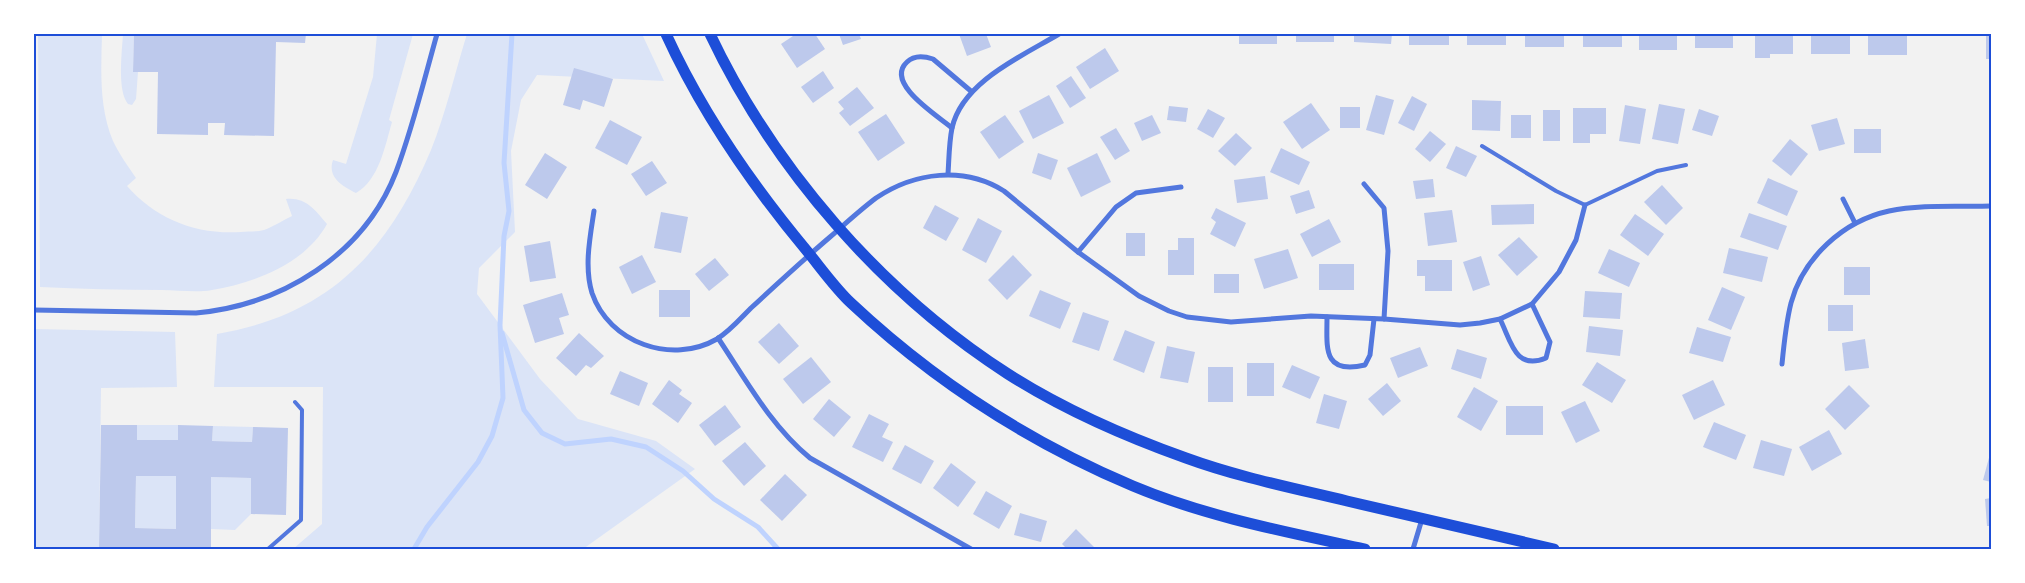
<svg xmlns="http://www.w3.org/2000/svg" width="2025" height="583" viewBox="0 0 2025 583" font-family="Bitter,serif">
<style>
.green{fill:#dbe4f7}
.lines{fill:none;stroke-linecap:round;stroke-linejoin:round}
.stream{stroke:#bfd3fe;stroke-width:5}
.building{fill:#bdc9ec;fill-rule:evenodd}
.service{stroke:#5277de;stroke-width:4}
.minor{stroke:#5277de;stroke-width:5}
.primary{stroke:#1d4ed8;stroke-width:11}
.neatline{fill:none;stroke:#1d4ed8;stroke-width:2}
</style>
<rect width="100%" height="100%" fill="#f2f2f2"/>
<g class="green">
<path d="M38 34H102C101 71 99 107 113 141 119 154 128 166 136 178L127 186C156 219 196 235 241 232 248 231 257 232 264 230 273 227 283 220 292 216L286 199C306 197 315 210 327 224 305 264 254 283 212 290 196 293 178 290 162 290 121 290 81 289 40 287Z"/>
<path d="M123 34H134L133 72H138L136 99 132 105 128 104C117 90 122 52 123 34Z"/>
<path d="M377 34H413L389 120 392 122C385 146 379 180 356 193 342 186 327 177 333 160L346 164 373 77Z"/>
<path d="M467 34H642L664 81 537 75 521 100 511 151 515 232 479 268 477 294 540 379 578 419 656 441 695 469 583 549H293L322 524 323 387H214L217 334C329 315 388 252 431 150 446 113 455 72 467 34Z"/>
<path d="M34 329 175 332 177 387 101 388 99 549H36Z"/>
<rect x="137" y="425" width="41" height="15"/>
<path d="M213 426 253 427 252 442 212 441Z"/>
<path d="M136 476H176V529L135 528Z"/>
<path d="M211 477 251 478V514L235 530 211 529Z"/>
</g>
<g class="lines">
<g class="stream">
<path d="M502 333 524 410 542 433 565 444 611 439 646 447 683 471 714 499 758 527 778 549"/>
<path d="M414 549 427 527 478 462 492 436 503 398 500 325 504 236 509 211 504 163 512 34"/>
</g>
</g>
<g class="building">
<path d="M134 34H306L305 43 276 42 274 136 224 135 225 123H208V135L157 134 158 72H133Z"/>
<path d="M796 34H815L825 49 797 68 781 44Z"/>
<path d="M839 34H859L861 39 843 45Z"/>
<path d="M959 34H986L991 47 967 56Z"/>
<rect x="1239" y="34" width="38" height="10"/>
<rect x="1296" y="34" width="38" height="8"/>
<path d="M1354 34H1392L1391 44 1354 42Z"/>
<rect x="1409" y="34" width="40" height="11"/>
<rect x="1467" y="34" width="39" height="11"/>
<rect x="1525" y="34" width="39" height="13"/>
<rect x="1583" y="34" width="39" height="13"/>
<rect x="1639" y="34" width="38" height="16"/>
<rect x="1695" y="34" width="38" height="14"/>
<path d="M1755 34H1793V54H1770V58H1755Z"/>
<rect x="1811" y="34" width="39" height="20"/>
<rect x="1868" y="34" width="39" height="21"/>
<rect x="1986" y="34" width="5" height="25"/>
<path d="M1105 48 1119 71 1090 89 1076 67Z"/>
<path d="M574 68 613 79 604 107 583 100 580 110 563 105Z"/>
<path d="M823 71 834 88 813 103 801 87Z"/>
<path d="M1071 76 1086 98 1070 108 1056 86Z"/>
<path d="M857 87 874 108 850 126 839 113 844 109 838 102Z"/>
<path d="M1049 95 1064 123 1033 139 1019 111Z"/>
<path d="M1376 95 1394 100 1384 135 1366 130Z"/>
<path d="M1412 96 1427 104 1414 131 1398 123Z"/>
<path d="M1472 100 1501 101 1500 131 1472 130Z"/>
<path d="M1311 103 1330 130 1302 149 1283 122Z"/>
<path d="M1659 104 1685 109 1678 144 1652 139Z"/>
<path d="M1625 105 1646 109 1640 144 1619 141Z"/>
<path d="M1169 106 1188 108 1186 122 1167 120Z"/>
<rect x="1340" y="107" width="20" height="21"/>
<path d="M1573 108H1606V134H1590V143H1573Z"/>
<path d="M1208 109 1225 118 1213 138 1197 129Z"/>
<path d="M1699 109 1719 116 1712 136 1692 130Z"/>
<rect x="1543" y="110" width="17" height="31"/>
<path d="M886 114 905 143 878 161 858 132Z"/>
<path d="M1005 115 1024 142 999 159 980 132Z"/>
<path d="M1152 115 1161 133 1142 141 1134 123Z"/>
<rect x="1511" y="115" width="20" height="23"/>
<path d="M1837 118 1845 144 1819 151 1811 125Z"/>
<path d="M610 120 642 137 627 165 595 148Z"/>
<path d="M1116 128 1130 151 1115 160 1100 137Z"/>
<rect x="1854" y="129" width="27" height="24"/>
<path d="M1430 131 1446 144 1430 162 1415 149Z"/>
<path d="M1236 133 1252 148 1235 166 1218 151Z"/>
<path d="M1790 139 1808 154 1791 176 1772 161Z"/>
<path d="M1456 146 1477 156 1466 177 1446 168Z"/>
<path d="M1281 148 1310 162 1299 185 1270 172Z"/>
<path d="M545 153 567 167 547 199 525 185Z"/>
<path d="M1038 153 1058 160 1051 180 1032 173Z"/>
<path d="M1097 153 1111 182 1081 197 1067 168Z"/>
<path d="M652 161 667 183 646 196 631 174Z"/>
<path d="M1265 176 1268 199 1237 203 1234 180Z"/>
<path d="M1768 178 1798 191 1787 216 1757 203Z"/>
<path d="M1433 179 1435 197 1416 199 1413 181Z"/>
<path d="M1662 185 1683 208 1666 225 1644 202Z"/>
<path d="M1309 190 1315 208 1296 214 1290 196Z"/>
<path d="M1534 204V224L1492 225 1491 205Z"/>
<path d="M935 205 959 218 946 241 923 228Z"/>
<path d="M1216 208 1246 223 1235 247 1210 234 1216 222 1211 218Z"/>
<path d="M1452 210 1457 242 1428 246 1424 213Z"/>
<path d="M661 212 688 217 681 253 654 248Z"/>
<path d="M1749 213 1787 226 1778 250 1740 237Z"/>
<path d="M1635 214 1664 234 1648 256 1620 235Z"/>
<path d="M978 218 1002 231 986 263 962 250Z"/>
<path d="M1329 219 1341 242 1312 257 1300 234Z"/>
<rect x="1126" y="233" width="19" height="23"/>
<path d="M1519 237 1538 257 1517 276 1498 255Z"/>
<path d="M1178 238H1194V275H1168V250H1178Z"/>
<path d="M550 241 556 278 530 282 524 246Z"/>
<path d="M1729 248 1768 257 1762 282 1723 273Z"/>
<path d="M1288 249 1298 278 1264 289 1254 259Z"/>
<path d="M1609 249 1640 263 1629 287 1598 273Z"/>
<path d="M642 255 656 282 632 294 619 267Z"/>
<path d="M1013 255 1032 275 1007 300 988 280Z"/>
<path d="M1481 256 1490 285 1473 291 1463 262Z"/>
<path d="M715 258 729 275 709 291 695 274Z"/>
<path d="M1417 260H1452V291H1425V276H1417Z"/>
<rect x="1319" y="264" width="35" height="26"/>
<rect x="1844" y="267" width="26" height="28"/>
<rect x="1214" y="274" width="25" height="19"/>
<path d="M1722 287 1745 297 1731 330 1708 320Z"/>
<rect x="659" y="290" width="31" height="27"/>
<path d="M1040 290 1071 303 1060 329 1029 316Z"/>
<path d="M1585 291 1622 293 1620 319 1583 317Z"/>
<path d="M562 293 569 315 559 318 564 334 535 343 523 305Z"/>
<rect x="1828" y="305" width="25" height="26"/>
<path d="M1083 312 1109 321 1099 351 1072 342Z"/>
<path d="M779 323 799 346 779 364 758 342Z"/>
<path d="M1589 326 1623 330 1620 356 1586 352Z"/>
<path d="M1697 327 1731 337 1723 362 1689 353Z"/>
<path d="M1125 330 1155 342 1144 373 1113 360Z"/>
<path d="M579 333 604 356 591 368 586 365 576 376 556 358Z"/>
<path d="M1865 339 1869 368 1845 371 1842 343Z"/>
<path d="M1167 346 1195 352 1188 383 1160 378Z"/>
<path d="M1420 347 1428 366 1398 378 1390 358Z"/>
<path d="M1457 349 1487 358 1481 379 1451 369Z"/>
<path d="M811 357 831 382 803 404 783 379Z"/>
<path d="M1597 362 1626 380 1612 403 1582 385Z"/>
<rect x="1247" y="363" width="27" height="33"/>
<path d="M1292 365 1320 377 1310 399 1282 387Z"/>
<rect x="1208" y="367" width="25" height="35"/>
<path d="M620 371 648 383 639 406 610 394Z"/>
<path d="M669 380 682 390 679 394 692 403 678 423 652 404Z"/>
<path d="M1713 380 1725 405 1694 420 1682 395Z"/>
<path d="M1387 383 1401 401 1383 416 1368 399Z"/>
<path d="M1849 385 1870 406 1845 430 1825 409Z"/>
<path d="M1474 387 1498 401 1481 431 1457 417Z"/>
<path d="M1324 394 1347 401 1339 429 1316 423Z"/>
<path d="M829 399 851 417 834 437 813 419Z"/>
<path d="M1585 401 1600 431 1576 443 1561 412Z"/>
<path d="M725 405 741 427 715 446 699 425Z"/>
<rect x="1506" y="406" width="37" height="29"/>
<path d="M869 414 889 424 882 437 893 442 883 462 852 447Z"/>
<path d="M1714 422 1746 435 1736 460 1703 447Z"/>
<path d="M101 425H137V440H178V425L213 426 212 441 252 442 253 427 288 428 286 515 251 514V478L211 477V549H99ZM136 476H176V529L135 528Z"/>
<path d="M1829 430 1842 454 1812 471 1799 447Z"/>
<path d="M1761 440 1792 449 1784 476 1753 468Z"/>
<path d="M745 442 766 466 744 486 722 461Z"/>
<path d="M905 445 934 461 921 484 892 469Z"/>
<path d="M1990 454 1991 455V482L1983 480Z"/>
<path d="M951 463 976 482 958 507 933 488Z"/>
<path d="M785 474 807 495 782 521 760 500Z"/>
<path d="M986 491 1012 506 999 529 973 514Z"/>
<path d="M1991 498V526H1987L1985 499Z"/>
<path d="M1020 513 1047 521 1041 542 1014 535Z"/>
<path d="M1076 529 1096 549H1067L1062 544Z"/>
</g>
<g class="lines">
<g class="service">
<path d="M1482 146 1556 191 1585 205 1657 171 1686 165"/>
<path d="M268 549 301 520 302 410 295 402"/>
</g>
<g class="minor">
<path d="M952 128C938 116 884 83 907 62 914 55 924 56 933 59L972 92"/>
<path d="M948 174C949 159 949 143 952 128 962 82 1022 56 1059 34"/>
<path d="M1364 184 1384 208 1388 251 1384 319"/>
<path d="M1843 199 1855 223"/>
<path d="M594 211C590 237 584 267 592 293 609 343 672 365 717 339 730 331 741 318 751 308 777 284 803 260 830 237 845 224 860 210 876 198 915 172 964 166 1004 191L1078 252 1139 296 1169 311 1187 317 1231 322 1311 316 1384 319 1460 325 1480 323 1500 319 1532 304 1559 272 1576 240 1585 205"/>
<path d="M1078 252 1116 207 1136 193 1181 187"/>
<path d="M34 310 196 313C282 305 364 255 396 172 413 127 424 80 437 34"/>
<path d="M1327 317C1327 347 1322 375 1365 365L1370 355 1374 319"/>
<path d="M1500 319C1511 341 1515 371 1546 358L1550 342 1532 304"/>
<path d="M718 338C746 380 771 426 810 458L971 549"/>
<path d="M1782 364C1784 343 1786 323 1791 303 1803 258 1843 221 1889 211 1921 204 1958 207 1991 206"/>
<path d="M1413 549 1422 519"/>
</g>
<g class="primary">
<path d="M666 34C702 113 752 185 807 251 821 268 835 288 851 303 933 380 1029 442 1133 486 1207 517 1287 532 1365 549"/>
<path d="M710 34C774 169 882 293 1008 374 1063 409 1124 436 1186 458 1238 477 1293 488 1347 501 1416 517 1485 533 1554 549"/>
</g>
</g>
<rect width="2025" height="583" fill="none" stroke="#ffffff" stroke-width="70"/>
<rect x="35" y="35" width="1955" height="513" class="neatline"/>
</svg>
